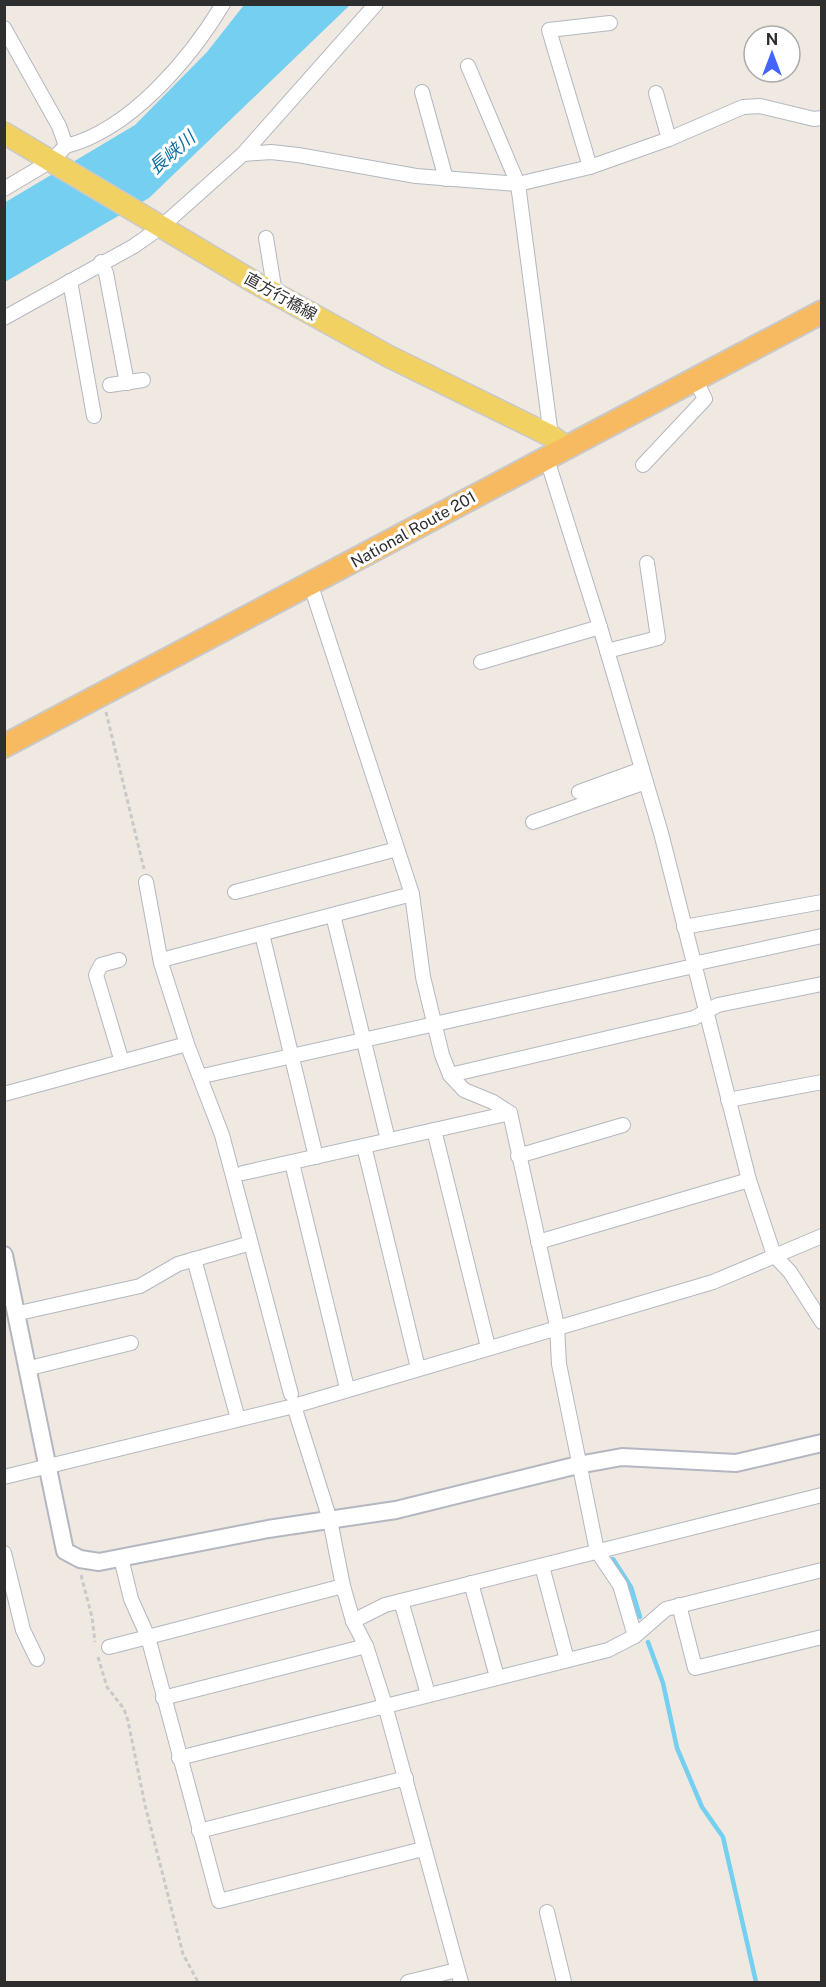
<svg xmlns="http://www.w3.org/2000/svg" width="826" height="1987" viewBox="0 0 826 1987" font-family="'Public Sans','Noto Sans JP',sans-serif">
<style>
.water{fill:#75cff0}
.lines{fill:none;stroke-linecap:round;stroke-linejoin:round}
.stream{stroke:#75cff0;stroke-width:4.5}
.minor-casing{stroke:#b4b7c1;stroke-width:16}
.tertiary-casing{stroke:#b4b7c1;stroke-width:20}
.primary-casing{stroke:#c9c9c9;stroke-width:24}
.trunk-casing{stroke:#c9c9c9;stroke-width:26}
.path{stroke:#c9c9c9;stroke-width:3;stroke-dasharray:4.5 3;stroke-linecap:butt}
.minor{stroke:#fff;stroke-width:14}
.tertiary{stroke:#fff;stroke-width:16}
.primary{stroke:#f2d163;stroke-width:21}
.trunk{stroke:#f8ba60;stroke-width:22}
.labels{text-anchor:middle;stroke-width:6;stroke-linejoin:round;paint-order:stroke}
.street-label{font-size:16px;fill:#2e2e2e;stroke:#fff}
.water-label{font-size:18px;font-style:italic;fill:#0d6fa3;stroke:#fff}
</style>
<rect width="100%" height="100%" fill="#efe9e1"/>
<path class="water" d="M244 5H350L149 198 5 282 4 203 135 125 207 52Z"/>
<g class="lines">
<g class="stream">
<path d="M613 1559 631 1587 640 1617"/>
<path d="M648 1642 663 1683 677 1748 702 1807 723 1837 756 1982"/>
</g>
<g class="minor-casing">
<g id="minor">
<path d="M4 28 59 126 66 146 51 161 4 189"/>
<path d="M468 66 518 184 551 436"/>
<path d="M422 92 446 179"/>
<path d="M656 93 669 139"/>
<path d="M66 146C130 130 190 59 223 4"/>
<path d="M243 154 271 152 298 155 416 176 518 184 590 167 669 139 743 107 760 106 814 119 822 118"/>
<path d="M590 167 549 30 610 23"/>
<path d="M266 238 275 293"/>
<path d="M101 262 106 273 127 383"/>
<path d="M70 281 94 416"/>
<path d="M4 318 134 246 161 227 243 154 376 4"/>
<path d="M110 385 143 380"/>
<path d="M546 456 600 627 661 833 749 1180 774 1255 790 1272 822 1322"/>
<path d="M643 465 705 399 695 379"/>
<path d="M311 586 412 894 423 977 442 1055 450 1075 464 1090 493 1102 510 1113 557 1326 559 1364 597 1551 620 1585 635 1636"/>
<path d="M607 651 658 638 647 563"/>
<path d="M481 662 600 627"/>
<path d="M579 792 642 769"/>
<path d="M533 822 646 782"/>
<path d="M146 882 161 963 187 1044 222 1135 291 1394"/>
<path d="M235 892 397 849"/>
<path d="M333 915 388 1140"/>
<path d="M684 927 822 902"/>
<path d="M262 934 316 1157"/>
<path d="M169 958 412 894"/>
<path d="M119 960 101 965 96 975 122 1062"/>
<path d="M693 964 822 936"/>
<path d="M207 1075 694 966"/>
<path d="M450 1075 694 1018 718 1005 822 984"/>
<path d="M4 1094 187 1044"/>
<path d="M728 1100 822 1082"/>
<path d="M434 1130 488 1347"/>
<path d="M364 1146 418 1368"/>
<path d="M518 1156 623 1125"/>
<path d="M292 1163 347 1388"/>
<path d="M243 1173 510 1113"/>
<path d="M538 1242 749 1180"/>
<path d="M194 1259 238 1419"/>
<path d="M19 1313 140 1286 178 1264 244 1245"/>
<path d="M30 1368 131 1343"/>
<path d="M294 1406 330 1520 343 1586 353 1621 366 1646 385 1705 461 1982"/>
<path d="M4 1477 294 1406 713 1282 822 1236"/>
<path d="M4 1553 23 1630 37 1659"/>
<path d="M542 1566 567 1660"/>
<path d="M471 1583 497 1677"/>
<path d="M343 1586 148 1637 219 1901 423 1849"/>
<path d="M401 1601 428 1694"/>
<path d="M679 1605 695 1668 822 1637"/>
<path d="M353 1621 385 1605 822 1495"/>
<path d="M109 1647 148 1637 131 1599 121 1558"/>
<path d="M163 1698 366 1646"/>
<path d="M179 1758 608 1650 635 1636 666 1609 822 1570"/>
<path d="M199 1831 406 1778"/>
<path d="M547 1912 564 1982"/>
<path d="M408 1982 457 1970"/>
</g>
</g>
<g class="tertiary-casing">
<path id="tertiary" d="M4 1255 65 1551 80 1559 99 1562 268 1529 396 1510 578 1465 622 1457 736 1463 822 1443"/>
</g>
<g class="primary-casing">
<path id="primary" d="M4 133 254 282 388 356 551 436 565 446"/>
</g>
<g class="trunk-casing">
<path id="trunk" d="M4 746C278 603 549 456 822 312"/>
</g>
<g class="path">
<path d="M106 712 144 869"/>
<path d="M81 1575 92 1617 95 1642"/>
<path d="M98 1657 107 1687 124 1709 128 1721 145 1805 183 1954 198 1982"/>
</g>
<use href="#minor" class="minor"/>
<use href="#tertiary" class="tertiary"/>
<use href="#primary" class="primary"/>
<use href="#trunk" class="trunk"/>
</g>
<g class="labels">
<g class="street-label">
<text transform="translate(281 296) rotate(29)" y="6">直方行橋線</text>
<text transform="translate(413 529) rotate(-29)" y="6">National Route 201</text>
</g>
<g class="water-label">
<text transform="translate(172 153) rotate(-41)" y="6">長峡川</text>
</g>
</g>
<rect width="826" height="1987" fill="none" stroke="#2e2e2e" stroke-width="12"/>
<g transform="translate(772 54)"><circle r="28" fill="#ffffff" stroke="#ababab" stroke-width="1.5"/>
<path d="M0-4.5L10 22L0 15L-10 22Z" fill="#4264fb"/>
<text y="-9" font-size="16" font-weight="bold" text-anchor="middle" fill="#2e2e2e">N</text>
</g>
</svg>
